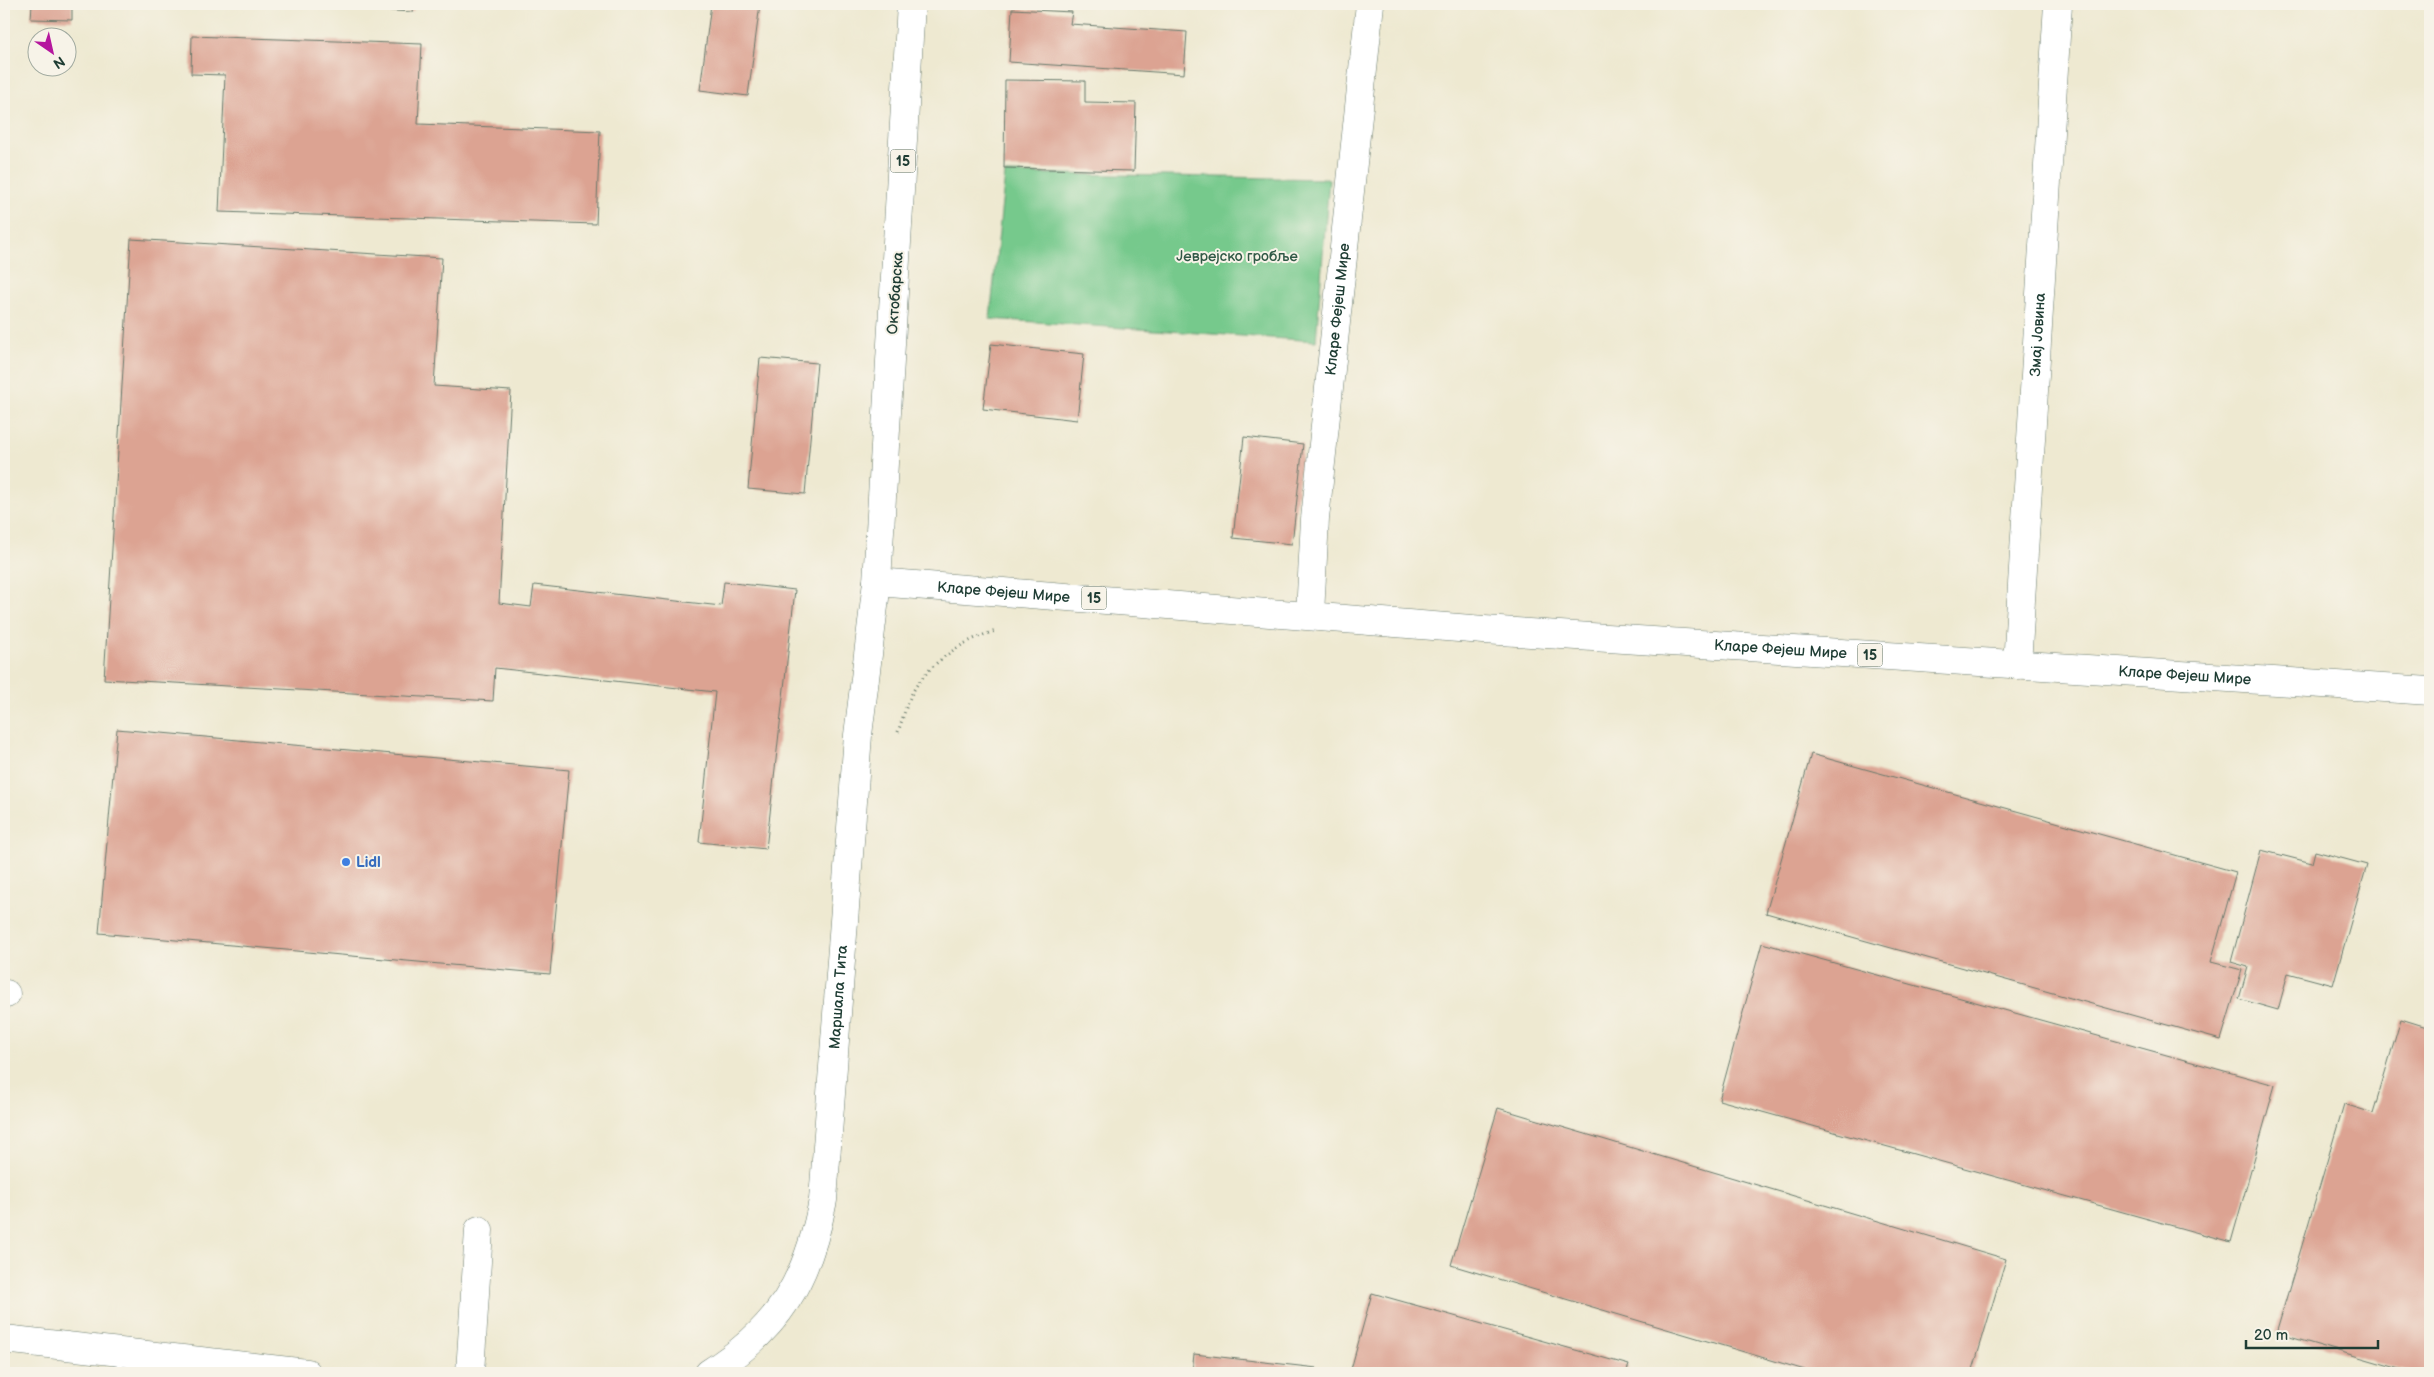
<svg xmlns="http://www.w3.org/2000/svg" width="2434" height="1377" viewBox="0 0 2434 1377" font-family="'Balsamiq Sans',sans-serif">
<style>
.green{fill:#76c98c;stroke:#4a8360}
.building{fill:#dca392}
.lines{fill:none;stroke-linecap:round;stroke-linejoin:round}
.minor-casing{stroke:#67796b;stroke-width:29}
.major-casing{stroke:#67796b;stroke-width:29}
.path{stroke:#67796b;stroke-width:3;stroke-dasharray:1 4;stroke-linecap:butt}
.minor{stroke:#fff;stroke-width:28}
.major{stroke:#fff;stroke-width:28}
.shop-dot{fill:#3f7fe0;stroke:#f7f3e8;stroke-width:2}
.labels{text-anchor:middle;stroke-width:4;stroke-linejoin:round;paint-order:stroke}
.shield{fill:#f7f3e8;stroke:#60746a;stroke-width:1}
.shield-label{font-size:14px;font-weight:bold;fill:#1f3d34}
.park-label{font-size:15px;fill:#305946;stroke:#f7f3e8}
.street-label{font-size:15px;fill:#1f3d34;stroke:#f7f3e8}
.shop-label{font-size:15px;font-weight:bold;fill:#366cbe;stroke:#f7f3e8;text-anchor:start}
</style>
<rect width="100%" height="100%" fill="#f7f3e8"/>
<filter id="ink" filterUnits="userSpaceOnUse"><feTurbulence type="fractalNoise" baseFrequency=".02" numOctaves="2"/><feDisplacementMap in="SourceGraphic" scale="10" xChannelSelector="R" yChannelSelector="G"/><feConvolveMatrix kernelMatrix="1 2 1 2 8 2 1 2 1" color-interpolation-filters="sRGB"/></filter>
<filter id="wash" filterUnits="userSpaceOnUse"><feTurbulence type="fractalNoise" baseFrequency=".0096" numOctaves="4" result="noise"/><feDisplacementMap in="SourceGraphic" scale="20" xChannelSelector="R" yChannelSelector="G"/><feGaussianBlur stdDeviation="1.12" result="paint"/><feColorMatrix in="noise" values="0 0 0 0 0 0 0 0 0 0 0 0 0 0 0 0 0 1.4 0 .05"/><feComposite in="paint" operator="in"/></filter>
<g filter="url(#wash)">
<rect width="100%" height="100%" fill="#eee9d1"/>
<path class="green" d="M1005 173 1329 179 1316 341 990 319Z"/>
<g id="blocks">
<g class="building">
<path d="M32 4H72V20L31 19Z"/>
<path d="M360 4H414L413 12 360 9Z"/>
<path d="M711 4H760L748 96 700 90Z"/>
<path d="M1012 9 1072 12 1070 24 1187 32 1184 74 1009 62Z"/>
<path d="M192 36 422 44 418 124 600 131 596 224 219 212 225 75 191 74Z"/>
<path d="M1005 80 1085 81V102L1136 103 1134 171 1004 168Z"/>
<path d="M131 239 442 258 434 386 511 391 499 603 531 607 534 585 721 606 724 582 795 590 766 849 699 842 715 692 495 668 493 701 104 679Z"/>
<path d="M991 344 1084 354 1077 420 983 409Z"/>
<path d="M760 358 817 363 805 494 748 489Z"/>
<path d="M1244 437 1303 444 1292 544 1233 538Z"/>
<path d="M117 729 569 770 550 974 99 933Z"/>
<path d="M1811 754 2236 872 2211 962 2242 970 2221 1040 1766 913Z"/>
<path d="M2261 850 2312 863 2315 851 2367 865 2333 985 2288 973 2278 1010 2239 999 2248 967 2231 962Z"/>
<path d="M1762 943 2275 1085 2231 1242 1719 1100Z"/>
<path d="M2401 1019 2430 1028V1373H2414L2276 1333 2344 1104 2373 1113Z"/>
<path d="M1498 1108 2006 1259 1972 1373H1815L1451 1265Z"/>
<path d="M1372 1293 1629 1365 1626 1373H1350Z"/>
<path d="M1194 1354 1317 1368 1316 1373H1192Z"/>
</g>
</g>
</g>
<g filter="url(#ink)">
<use href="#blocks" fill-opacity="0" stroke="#67796b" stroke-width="1"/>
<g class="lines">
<g class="minor-casing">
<g id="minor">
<path id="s1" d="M1310 614 1315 519 1370 4"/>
<path id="s2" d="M2017 665 2058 4"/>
<path d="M4 994H6"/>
<path d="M4 1339 307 1373"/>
<path d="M470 1373 479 1230"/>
<path id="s3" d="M709 1373C779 1329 808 1280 823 1200L858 735 877 582"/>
</g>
</g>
<g class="major-casing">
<g id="major">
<path id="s4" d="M911 4 877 582 1484 630 2430 691"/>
</g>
</g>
<path class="path" d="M898 732C903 718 907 701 915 688 932 661 965 639 996 631"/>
<use href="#minor" class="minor"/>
<use href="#major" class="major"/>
</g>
</g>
<circle class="shop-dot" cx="346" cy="862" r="5"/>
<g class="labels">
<g class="shield">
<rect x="890.5" y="149.5" width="25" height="23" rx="4"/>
<rect x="1081.5" y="586.5" width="25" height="23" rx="4"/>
<rect x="1857.5" y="643.5" width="25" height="23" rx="4"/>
</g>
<g class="shield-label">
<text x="903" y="166">15</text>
<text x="1094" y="603">15</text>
<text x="1870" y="660">15</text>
</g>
<g class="park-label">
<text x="1237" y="261">Јеврејско гробље</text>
</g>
<g class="street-label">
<text transform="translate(895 293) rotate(-86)" y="5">Октобарска</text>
<text dy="5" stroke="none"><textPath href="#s1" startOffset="306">Кларе Фејеш Мире</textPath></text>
<text dy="5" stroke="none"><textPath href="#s2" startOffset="331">Змај Јовина</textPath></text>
<text dy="5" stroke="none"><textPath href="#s4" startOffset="706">Кларе Фејеш Мире</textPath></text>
<text dy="5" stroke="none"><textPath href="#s4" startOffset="1485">Кларе Фејеш Мире</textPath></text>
<text dy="5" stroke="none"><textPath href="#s4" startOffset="1890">Кларе Фејеш Мире</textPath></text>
<text dy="5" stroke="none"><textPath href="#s3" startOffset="418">Маршала Тита</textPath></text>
</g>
<g class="shop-label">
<text x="356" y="867">Lidl</text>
</g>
</g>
<rect width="2434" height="1377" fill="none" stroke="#f7f3e8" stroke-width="20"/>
<g transform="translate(52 52) rotate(146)"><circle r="24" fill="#f7f3e8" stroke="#a1aaa0"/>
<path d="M0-4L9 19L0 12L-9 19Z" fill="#b5179e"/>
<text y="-8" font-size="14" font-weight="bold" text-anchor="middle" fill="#1f3d34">N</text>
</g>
<path d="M2246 1340v8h132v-8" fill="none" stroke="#1f3d34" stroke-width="2.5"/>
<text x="2254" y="1340" font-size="15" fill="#1f3d34" stroke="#f7f3e8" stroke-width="4" paint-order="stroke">20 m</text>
</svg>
